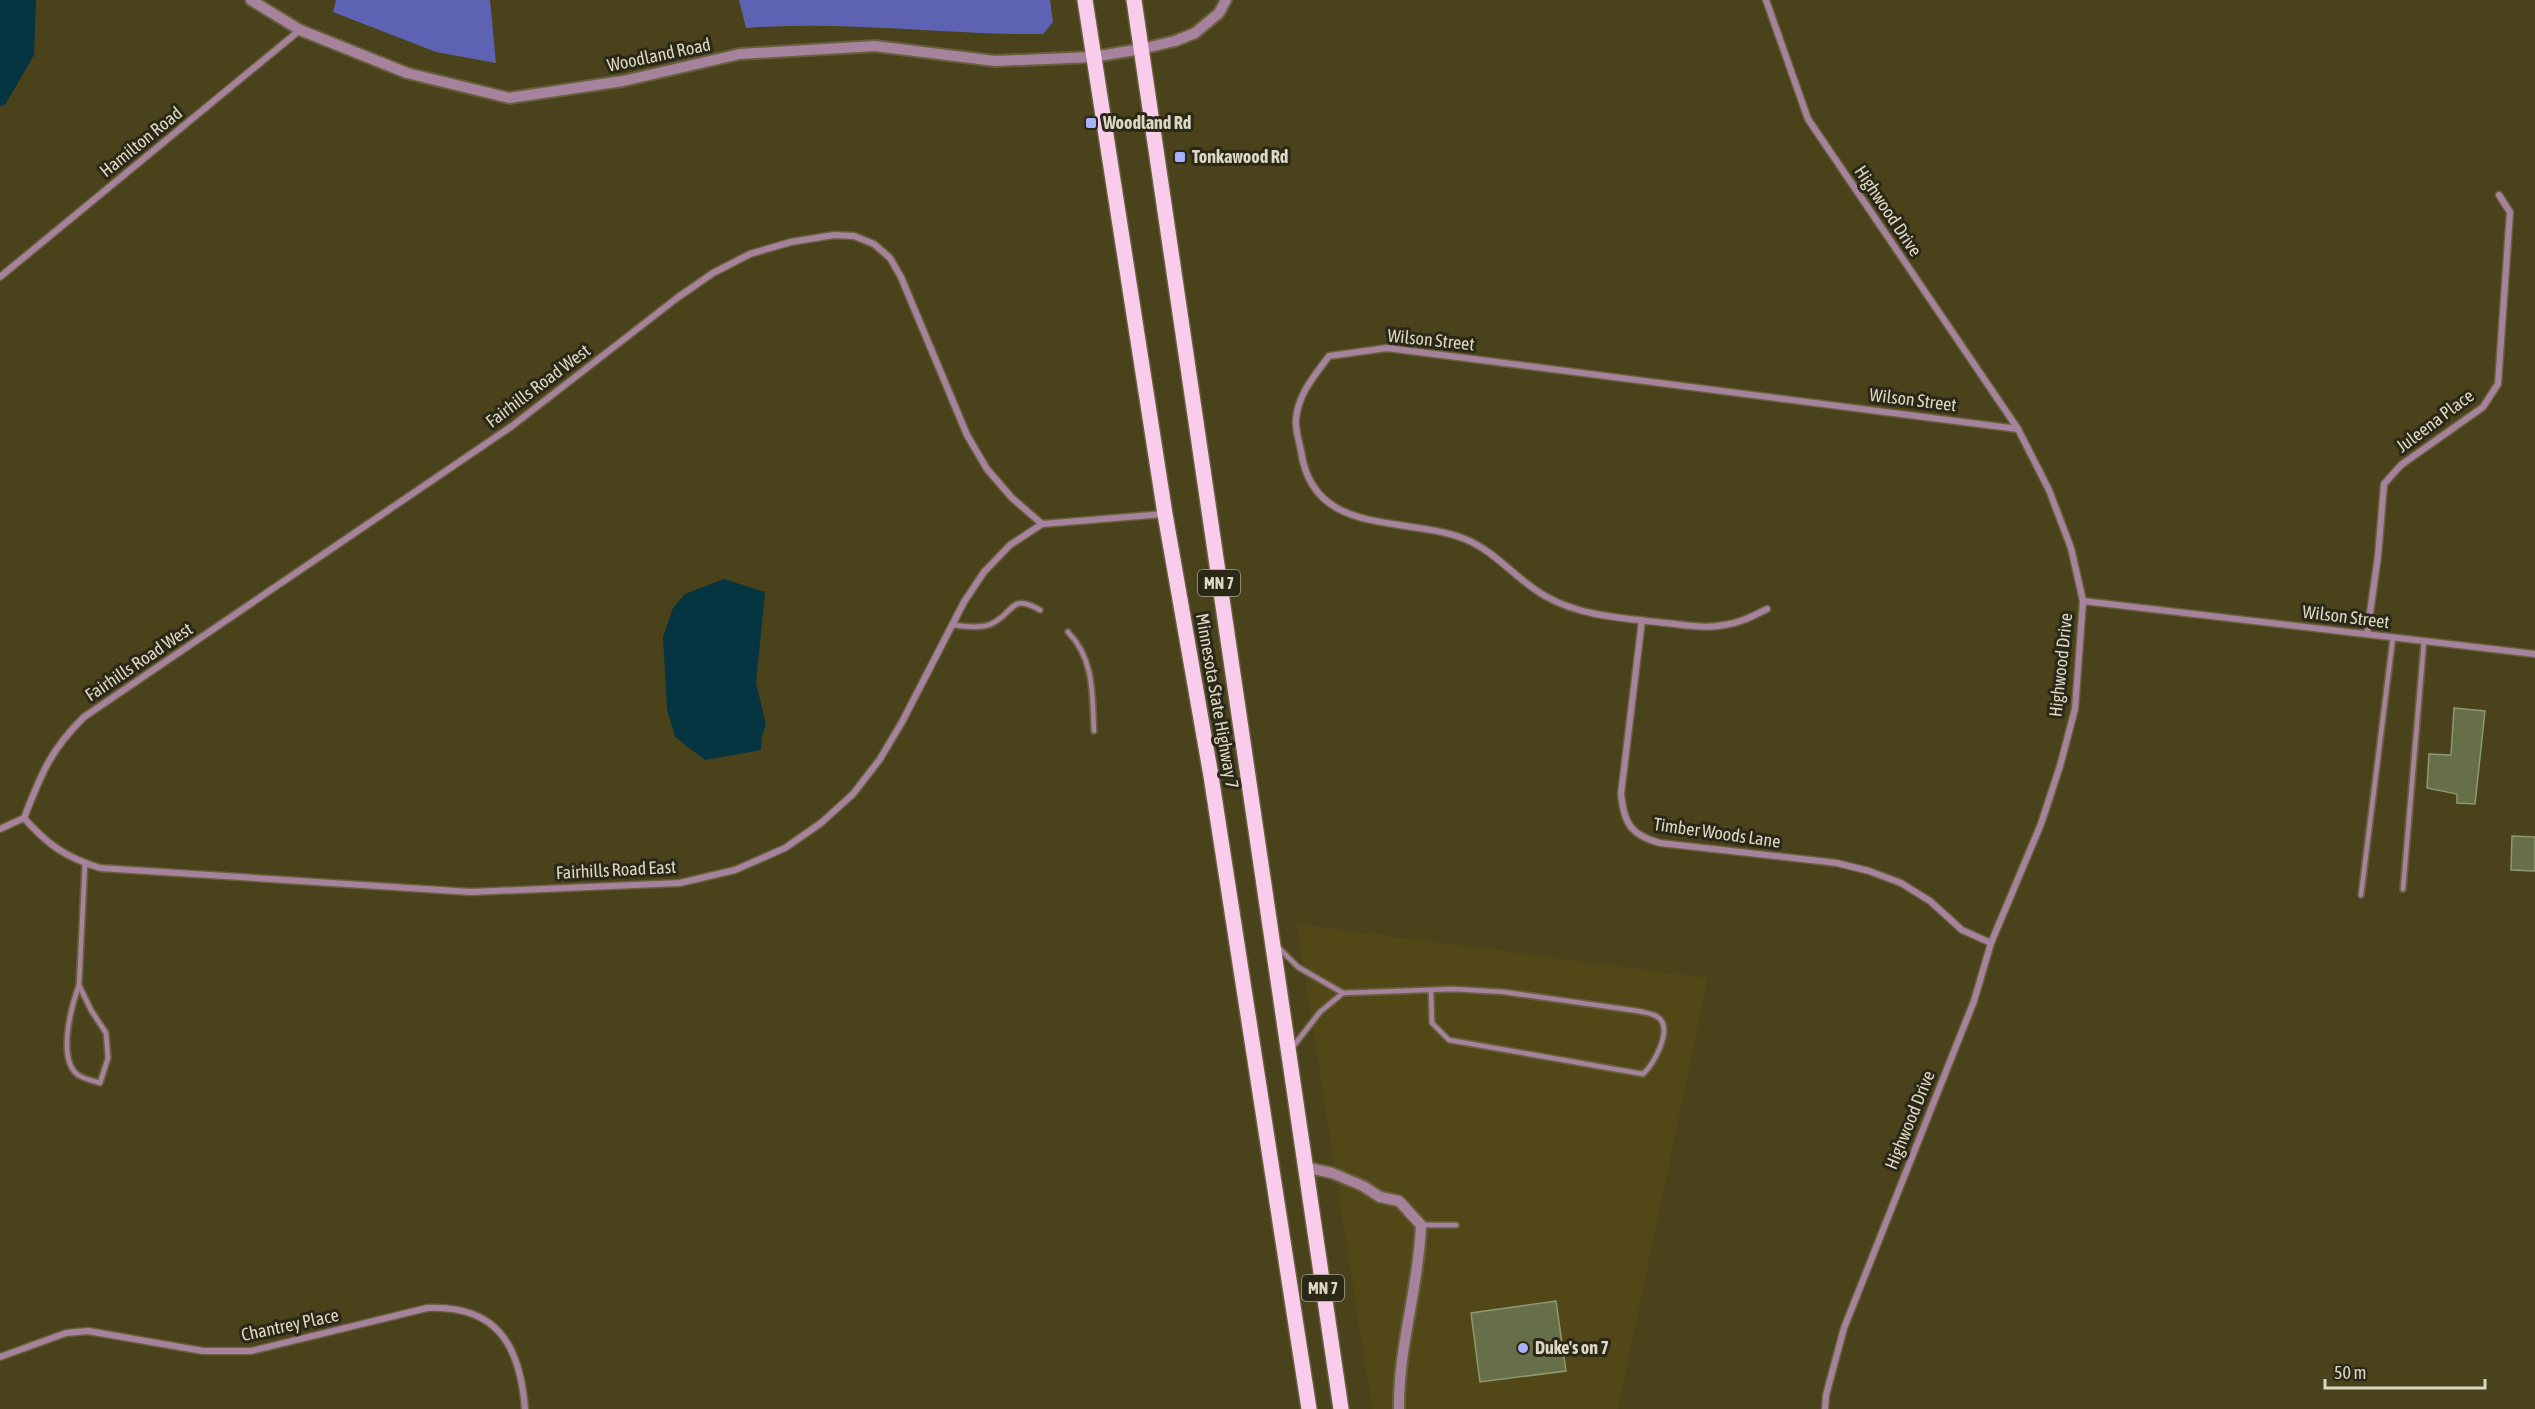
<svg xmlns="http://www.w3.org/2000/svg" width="2535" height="1409" viewBox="0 0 2535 1409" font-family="'Asap Condensed',sans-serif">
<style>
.built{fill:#514717}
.green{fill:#5d63b2}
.water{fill:#053540}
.building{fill:#676f49;stroke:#8f9870;stroke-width:1.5}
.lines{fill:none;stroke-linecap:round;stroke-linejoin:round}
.service-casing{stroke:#66603d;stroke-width:8}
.minor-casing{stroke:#66603d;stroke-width:9}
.tertiary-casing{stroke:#66603d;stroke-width:14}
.primary-casing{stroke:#66603d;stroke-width:18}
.service{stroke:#a7829c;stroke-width:4.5}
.minor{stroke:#a7829c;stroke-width:6}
.tertiary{stroke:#a7829c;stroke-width:10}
.primary{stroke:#faccec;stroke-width:15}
.poi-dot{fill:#a7b1fc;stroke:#2c2818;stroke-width:2}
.labels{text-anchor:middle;stroke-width:6;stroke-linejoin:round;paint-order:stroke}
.shield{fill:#2c2818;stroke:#a7a390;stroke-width:1.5}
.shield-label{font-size:16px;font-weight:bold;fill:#dcd8c3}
.street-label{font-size:18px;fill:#dcd8c3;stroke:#2c2818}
.poi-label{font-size:18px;font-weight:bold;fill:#dcd8c3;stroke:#2c2818;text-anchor:start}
</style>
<rect width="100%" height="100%" fill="#49421b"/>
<path class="built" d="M1297 924 1708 978 1618 1409H1372Z"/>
<g class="green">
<path d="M336 0H490L496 63 436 52 333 12Z"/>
<path d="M739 0H1050L1053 22 1043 34C944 35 846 20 746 28Z"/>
</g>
<g class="water">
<path d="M0 0H36L34 55 5 105 0 106Z"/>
<path d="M724 579 765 592 756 683 766 725 762 736 761 750 705 760 675 737 667 709 663 637 673 608 685 594Z"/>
</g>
<g class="building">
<path d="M2454 708 2485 711 2475 804 2457 803V794L2427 788 2429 754 2451 755Z"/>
<path d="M2512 836 2535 837V871L2511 870Z"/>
<path d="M1556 1301 1566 1371 1480 1382 1471 1313Z"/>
</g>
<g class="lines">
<g class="service-casing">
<g id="service">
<path d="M952 625C965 626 979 629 991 624 1014 614 1010 592 1040 610"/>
<path d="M1068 632C1095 660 1092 695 1094 731"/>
<path d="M2403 889 2424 641"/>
<path d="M2361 895 2393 637"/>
<path d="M1278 947 1298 967 1343 993 1453 989 1504 992 1638 1011C1645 1013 1655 1013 1660 1019 1672 1032 1653 1065 1643 1074L1449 1040 1432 1023 1431 992"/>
<path d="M79 985C71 1007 57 1059 78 1075 84 1079 94 1081 100 1083L108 1058 106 1033 91 1010 79 985 85 863"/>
<path d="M1292 1048 1320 1012 1343 993"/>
<path d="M1421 1225H1456"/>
</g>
</g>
<g class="minor-casing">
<g id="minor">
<path d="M1766 0 1808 119 2018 429 2049 490 2071 548 2083 601 2075 709 2060 766 2041 824 1991 943 1974 1001 1844 1328 1826 1395 1825 1409"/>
<path d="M0 277 300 30"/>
<path d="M2083 601 2535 654"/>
<path d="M1767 609C1753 616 1740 623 1724 625 1706 629 1685 625 1666 623 1625 618 1583 617 1547 597 1517 581 1497 552 1465 539 1404 515 1313 538 1301 451 1299 441 1295 429 1296 419 1298 394 1315 375 1329 356L1387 348 2018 429"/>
<path d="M1642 620 1621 794C1624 824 1631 835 1660 843L1837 863 1869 871 1901 883 1930 901 1962 930 1991 943"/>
<path d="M2367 634 2378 556 2384 484 2401 465 2483 407 2498 384 2510 212 2499 195"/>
<path d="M24 818C48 845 65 857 100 868L471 892 680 883 735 870 785 848 821 823 853 794 880 759 902 722 964 602 984 572 1010 545 1042 524 1164 514"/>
<path d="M0 829 24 818C41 775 50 750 84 717L512 426 677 298 713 273 750 254 791 242 834 235 854 236 874 244 890 258 901 277 967 435 987 469 1012 498 1042 524"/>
<path d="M0 1357 66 1333 88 1331 203 1351H251L427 1308C497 1305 520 1345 525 1409"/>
</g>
</g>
<g class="tertiary-casing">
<g id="tertiary">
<path d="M251 0 300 30 407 73 509 98 623 81 740 54 875 46 995 61 1093 57 1141 49 1175 41 1195 33 1219 13 1226 0"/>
<path d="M1305 1167 1332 1173 1363 1186 1380 1197 1399 1201 1421 1225C1419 1287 1398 1347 1399 1409"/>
</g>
</g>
<g class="primary-casing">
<g id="primary">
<path d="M1085 0 1165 514 1211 776 1309 1409"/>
<path d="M1134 0 1341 1409"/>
</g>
</g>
<use href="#service" class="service"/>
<use href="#minor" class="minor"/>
<use href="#tertiary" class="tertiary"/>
<use href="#primary" class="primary"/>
</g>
<g class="poi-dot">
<rect x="1085" y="117" width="12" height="12" rx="3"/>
<rect x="1174" y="151" width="12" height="12" rx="3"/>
<circle cx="1523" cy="1348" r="6"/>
</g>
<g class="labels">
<g class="shield">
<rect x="1198" y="570" width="42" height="26" rx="4.5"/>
<rect x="1302" y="1275" width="42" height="26" rx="4.5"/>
</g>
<g class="shield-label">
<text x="1219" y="589">MN 7</text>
<text x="1323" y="1294">MN 7</text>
</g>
<g class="street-label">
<text transform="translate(659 55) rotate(-12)" y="6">Woodland Road</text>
<text transform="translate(141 142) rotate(-39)" y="6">Hamilton Road</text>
<text transform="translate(1888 211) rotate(56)" y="6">Highwood Drive</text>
<text transform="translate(1431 340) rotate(6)" y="6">Wilson Street</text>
<text transform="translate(538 386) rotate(-37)" y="6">Fairhills Road West</text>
<text transform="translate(1913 400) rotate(7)" y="6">Wilson Street</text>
<text transform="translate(2435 421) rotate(-37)" y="6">Juleena Place</text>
<text transform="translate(2346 617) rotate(7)" y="6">Wilson Street</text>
<text transform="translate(139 662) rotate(-34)" y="6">Fairhills Road West</text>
<text transform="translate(2061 665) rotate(-84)" y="6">Highwood Drive</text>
<text transform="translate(1217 701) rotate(80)" y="6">Minnesota State Highway 7</text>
<text transform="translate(1717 833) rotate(8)" y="6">Timber Woods Lane</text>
<text transform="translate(616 870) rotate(-3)" y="6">Fairhills Road East</text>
<text transform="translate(1910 1120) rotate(-68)" y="6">Highwood Drive</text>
<text transform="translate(290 1325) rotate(-12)" y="6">Chantrey Place</text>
</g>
<g class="poi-label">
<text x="1103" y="129">Woodland Rd</text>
<text x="1192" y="163">Tonkawood Rd</text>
<text x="1535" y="1354">Duke's on 7</text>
</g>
</g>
<path d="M2325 1379v9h160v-9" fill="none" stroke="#dcd8c3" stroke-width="3"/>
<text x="2334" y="1379" font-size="18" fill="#dcd8c3" stroke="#2c2818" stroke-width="4.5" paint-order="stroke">50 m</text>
</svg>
